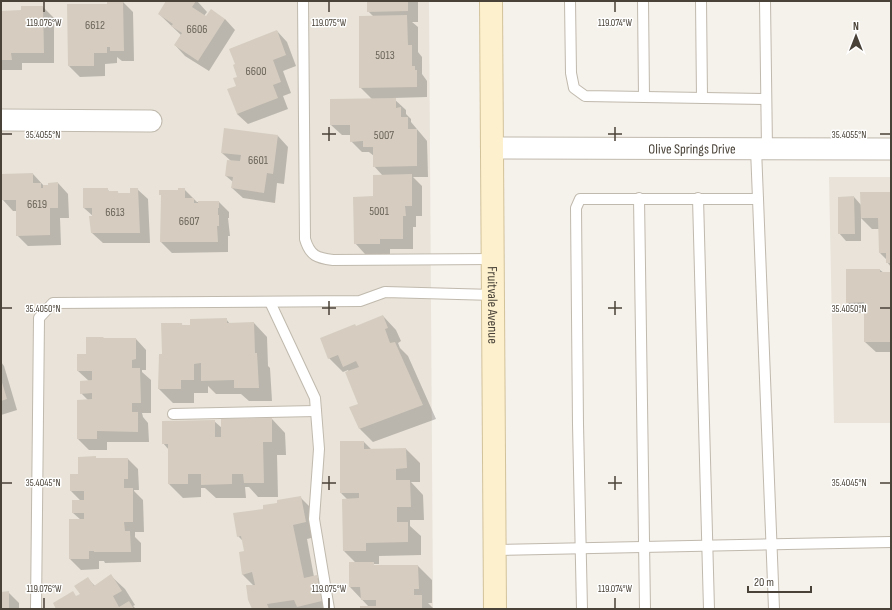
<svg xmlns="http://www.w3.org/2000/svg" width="892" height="610" viewBox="0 0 892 610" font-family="'Sofia Sans Condensed',sans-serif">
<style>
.residential{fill:#e9e3d9}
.shadow{fill:#0003}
.building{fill:#d6cdc0}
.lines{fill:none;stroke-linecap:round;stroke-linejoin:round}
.service-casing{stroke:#c0b9ad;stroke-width:12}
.minor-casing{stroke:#c0b9ad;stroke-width:23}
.secondary-casing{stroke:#d3c39b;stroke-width:24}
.service{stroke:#fff;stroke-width:10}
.minor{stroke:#fff;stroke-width:21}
.secondary{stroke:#fdf0cc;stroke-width:22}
.ticks{fill:none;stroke:#494238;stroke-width:1.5}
.labels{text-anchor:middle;stroke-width:3;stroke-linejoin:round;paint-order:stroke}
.number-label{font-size:12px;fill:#6c655a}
.street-label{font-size:14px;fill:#494238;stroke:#fff}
.ticks-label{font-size:10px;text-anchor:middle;fill:#494238;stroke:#fff;stroke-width:3;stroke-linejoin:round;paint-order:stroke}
</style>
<rect width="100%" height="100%" fill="#f5f1eb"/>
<g class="residential">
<path d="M1 1H429L433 609H1Z"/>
<path d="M829 177H891V423H834Z"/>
</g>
<g class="shadow">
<path d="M168 1H197L207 12 204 16 207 18 225 19 235 30 209 71 185 56 175 45 181 35 159 14Z"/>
<path d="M368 1H418V22H412L418 27V52L422 57V74L427 81V97L393 98 406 110V114L411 119V122L427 141 428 177H413L422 186V216H416V227H413V249H390V254H365L355 243 383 176 374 166V156L369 152H362L351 141V135H342L331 125 373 100 360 87 374 17 368 11Z"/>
<path d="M123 2 133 12 134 61H122L117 57V63L105 64V76L80 77 69 66 108 5Z"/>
<path d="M43 7 54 18V63H22V70H1V12L22 11Z"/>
<path d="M277 31 287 42 296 66 283 71 291 93 283 96 288 109 248 124 237 114V87L238 77 237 65Z"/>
<path d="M278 136 288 147 284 184 277 183 275 203 243 198 232 188 233 182 226 176 231 161 222 153Z"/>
<path d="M33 174 44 186 58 183 68 194 69 218H60L61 245 28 246 17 235V211H13L3 200Z"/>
<path d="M107 189 110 192H117L120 194H131L137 189 148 199 150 243H103L92 233 94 217 84 208Z"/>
<path d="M184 189 197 202H219L229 212V218H228L230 236H228V252L172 253 161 242 162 196 160 191H180Z"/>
<path d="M891 193V267L887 262V260L880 253 879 229H872L861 218V241H846L839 233 854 197 861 205Z"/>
<path d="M880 270 884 273H891V352H876L865 342V313H858L847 302Z"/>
<path d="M383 316 396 330 401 341 398 343 400 348 408 356 436 419 373 442 360 429 351 408 360 404 349 372 348 370 343 372 329 358Z"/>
<path d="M226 319 230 324 254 323 267 337 268 366 270 368 272 401H249L241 394H216L208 386V393H194V403H173L159 389 163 355 181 324 184 326Z"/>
<path d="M105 339H136L146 350V370H142V372L151 380V413H142L143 417 148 423 149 442H107V450H89L78 439V401L88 400 81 393 89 381 78 371V355H87Z"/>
<path d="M1 362 4 366 17 410 1 415Z"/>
<path d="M272 419 285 433 286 455H277L278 497H258L249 487H245L246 498H216L205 488H201V497L183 498 169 484V450L163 443 214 421 222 428Z"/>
<path d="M364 442 371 449H406L420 463V482H411L423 495 424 520H410V526L421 536V555L379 556V564H374V566H418L432 580V603H428L434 609H361L369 607 350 587 356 563 344 551 348 500 341 493Z"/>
<path d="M97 459H128L138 469 139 490H134V491L143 500 144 532H135V537L141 543V562L105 563 104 561H99V569L81 570 70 559 81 520 73 513 81 501 71 491 79 475Z"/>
<path d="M300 497 314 511 319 536 307 539 314 577H316L330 590 334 609H253L254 586 243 575 240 553 245 552 243 541 238 536 264 509Z"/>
<path d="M111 576 125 589 135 605 133 606 136 609H57L82 594 87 578 95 586Z"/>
<path d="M8 592 19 603V609H1V593Z"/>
</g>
<g class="building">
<path d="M107 1H123L124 51H110V47H107V53H94V66H68L67 4H107Z"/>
<path d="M166 1H196L192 7 206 16 211 9 225 19 198 61 174 45 182 33 171 26 173 24 158 14Z"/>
<path d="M367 1H408V11L367 12Z"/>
<path d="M21 6H43L44 53H11L12 60H1V11L21 10Z"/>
<path d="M407 15 408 45H412V66H415V70H417V87L359 88V16Z"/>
<path d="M277 30 286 55 273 60 281 82 273 85 278 98 237 114 227 89 236 86 233 78 237 77 233 65 235 64 229 49Z"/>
<path d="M396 98V108L401 107V117H408V129H417V166L373 167V147H363V141L350 142V125H330V99Z"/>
<path d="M224 128 278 135 273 174 267 173 264 193 231 188 233 177 225 176 227 160 240 161 241 155 221 153Z"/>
<path d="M33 173V183H41V188H43V185H48V183L58 182V208H50V235L16 236V200H2L1 174Z"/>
<path d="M412 174V206H405L406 216H403V239H380V244H354L353 197 373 196V175Z"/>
<path d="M83 188H108V191H118V193H130V188H138L140 233H91L89 216H92V208H83Z"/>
<path d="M178 188H185V198H194V203H198V201H219V208H218V215H219V226H217L218 242H160L161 195H159V190H178Z"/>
<path d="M860 192H891V263H886V253H879L878 218H861Z"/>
<path d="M854 196 855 234H838V197Z"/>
<path d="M846 269H880V272H891V342H864V302L846 303Z"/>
<path d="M383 315 388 328 385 329 390 343 395 342 423 405 359 429 349 407 358 404 345 372 359 367 356 361 343 367 338 355 328 359 320 338 355 324 356 326Z"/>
<path d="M227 318V323L254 322 255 353H257L259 388H234V380L201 381V363L194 364V380H181V389H158L159 354H162L161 323H182V325H190V319Z"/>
<path d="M86 337H103L104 338H136V359L132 360V368H140L141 403H132V412H138V432L97 431V439H77V400L92 399V393L80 394V381L92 380V371H77V354H86Z"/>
<path d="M1 379 7 399 1 401Z"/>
<path d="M272 418V442H263L264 483H244L243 474H232V484L201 485V474H188V484H168V444H162V421L215 420V437H221V419Z"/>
<path d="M340 441H364V449L406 448 407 468 396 469V480H410L411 507H397V522H408V542L366 543V551H343L342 499 359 498V493H340Z"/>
<path d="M96 456V458H128V479H124V488H133V522H124L125 531H130L131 552H94V551H89V559H69V519H84V513H72V500H84V491H70V474H78V457Z"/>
<path d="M301 496 306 522 293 525 304 578 317 575 322 601 297 607 294 600 267 604 269 609H252L248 600 246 585H255L252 572 242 575 239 552 244 551 241 536 237 537 233 513 263 509V505L277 503V500Z"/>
<path d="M349 562H374V565H418L419 589H414V595H422V609H360V606H376V600H361L360 587H349Z"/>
<path d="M111 574 122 591 113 596 119 607 129 601 134 609H56L53 603 73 591 76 596 80 594 74 586 88 577 94 586Z"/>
<path d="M9 591V609H1V592Z"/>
</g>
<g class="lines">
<g class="service-casing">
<g id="service">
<path d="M303 1 305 239C310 256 317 258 333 260L494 259"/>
<path d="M570 1 571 73 574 88 585 96 766 99"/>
<path d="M643 1 644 97"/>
<path d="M701 1 702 98"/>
<path d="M765 1 767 149"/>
<path d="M756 149 758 199"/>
<path d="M639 198 645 609"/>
<path d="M698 198 709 609"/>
<path d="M270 302 315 398 319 449 314 519 329 609"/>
<path d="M173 414 316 411"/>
<path d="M495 550 891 542"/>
<path d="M36 609 39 318 53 303 360 301 385 292 494 295"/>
<path d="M582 609 578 424 576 208 580 199H758L774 609"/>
</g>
</g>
<g class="minor-casing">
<g id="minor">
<path d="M1 120 151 121"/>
<path id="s1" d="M492 148 891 149"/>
</g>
</g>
<g class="secondary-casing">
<g id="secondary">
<path id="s2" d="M491 1 495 609"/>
</g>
</g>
<use href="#service" class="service"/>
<use href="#minor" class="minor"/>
<use href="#secondary" class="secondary"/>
</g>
<path class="ticks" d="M44 2V12M329 2V12M615 2V12M329 127V141M615 127V141M2 134H12M322 134H336M608 134H622M880 134H890M329 301V315M615 301V315M2 308H12M322 308H336M608 308H622M880 308H890M329 476V490M615 476V490M2 483H12M322 483H336M608 483H622M880 483H890M44 598V608M329 598V608M615 598V608"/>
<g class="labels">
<g class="number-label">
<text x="95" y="29">6612</text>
<text x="197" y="33">6606</text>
<text x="385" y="59">5013</text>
<text x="256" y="75">6600</text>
<text x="384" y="139">5007</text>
<text x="258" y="164">6601</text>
<text x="37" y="208">6619</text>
<text x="379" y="215">5001</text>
<text x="115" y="216">6613</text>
<text x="189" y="225">6607</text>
</g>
<g class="street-label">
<text dy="5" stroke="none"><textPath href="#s1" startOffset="200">Olive Springs Drive</textPath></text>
<text dy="5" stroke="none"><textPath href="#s2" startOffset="304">Fruitvale Avenue</textPath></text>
</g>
</g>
<g class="ticks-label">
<text x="44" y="26">119.076°W</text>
<text x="329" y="26">119.075°W</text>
<text x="615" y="26">119.074°W</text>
<text x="43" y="138">35.4055°N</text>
<text x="849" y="138">35.4055°N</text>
<text x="43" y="312">35.4050°N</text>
<text x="849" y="312">35.4050°N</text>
<text x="43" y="486">35.4045°N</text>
<text x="849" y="486">35.4045°N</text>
<text x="44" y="592">119.076°W</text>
<text x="329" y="592">119.075°W</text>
<text x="615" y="592">119.074°W</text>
</g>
<rect width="892" height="610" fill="none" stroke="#494238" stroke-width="4"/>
<g transform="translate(856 36)" stroke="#ffffff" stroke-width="3" paint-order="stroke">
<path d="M0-3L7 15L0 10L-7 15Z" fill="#494238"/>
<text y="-6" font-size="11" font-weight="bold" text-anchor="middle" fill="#494238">N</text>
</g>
<path d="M748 586v6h63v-6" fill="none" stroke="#494238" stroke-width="2"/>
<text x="754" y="586" font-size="12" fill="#494238" stroke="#ffffff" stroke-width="3" paint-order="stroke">20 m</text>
</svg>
